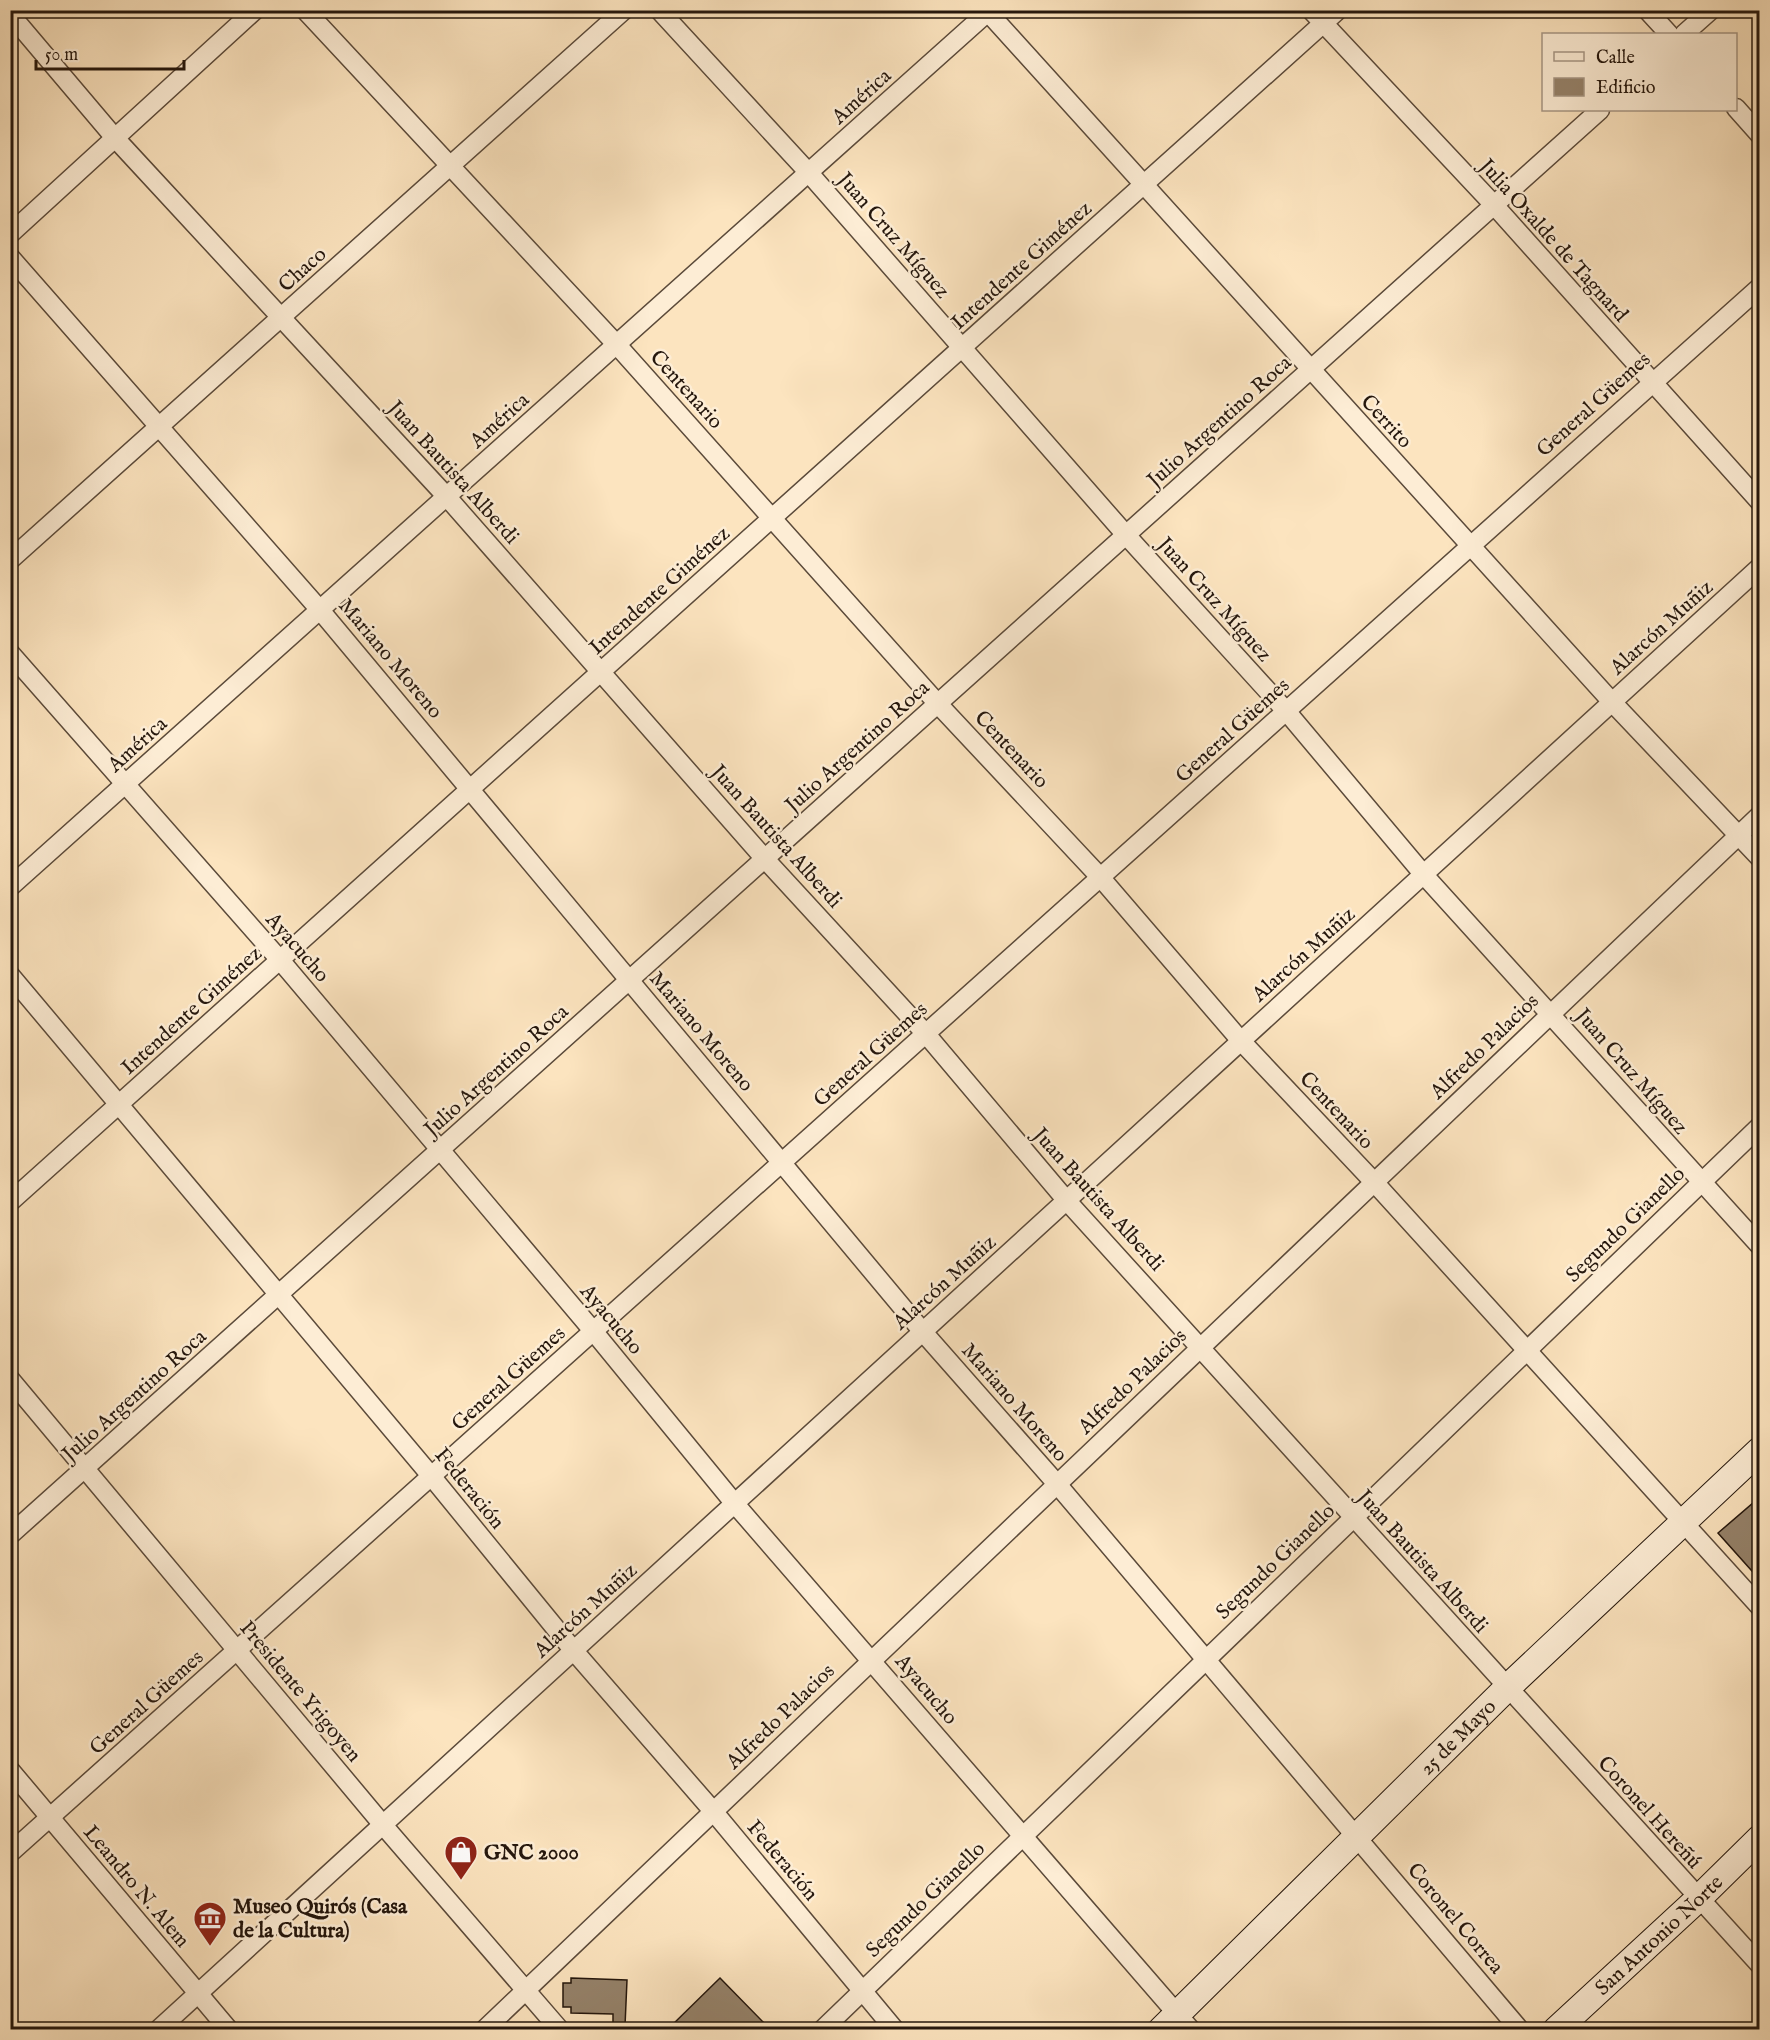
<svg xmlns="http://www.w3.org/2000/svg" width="1770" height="2040" viewBox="0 0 1770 2040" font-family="'IM FELL English',serif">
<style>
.building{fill:#95826a;stroke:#25170d;stroke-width:1.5}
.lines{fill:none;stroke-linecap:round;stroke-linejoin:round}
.street-casing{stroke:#5b4a3a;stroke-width:21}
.secondary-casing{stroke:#25170d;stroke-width:28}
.street{stroke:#fdedd5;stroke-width:18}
.secondary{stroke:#fdedd5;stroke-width:26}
.labels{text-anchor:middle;stroke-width:5;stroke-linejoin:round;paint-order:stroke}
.street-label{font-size:21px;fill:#25170d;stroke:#fdedd5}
.poi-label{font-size:21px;font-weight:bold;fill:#25170d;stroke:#fdedd5;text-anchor:start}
</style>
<rect width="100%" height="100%" fill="#fce4bf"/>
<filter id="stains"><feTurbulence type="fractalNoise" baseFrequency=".00333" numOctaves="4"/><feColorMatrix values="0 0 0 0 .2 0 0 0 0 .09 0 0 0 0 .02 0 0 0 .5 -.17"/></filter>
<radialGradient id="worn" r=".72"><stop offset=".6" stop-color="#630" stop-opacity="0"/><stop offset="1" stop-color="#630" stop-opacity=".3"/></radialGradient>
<g class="building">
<path d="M1760 1497V1580L1718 1533Z"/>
<path d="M571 1978 627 1980 625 2026 613 2025V2014L571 2013V2007H563V1983H571Z"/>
<path d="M720 1978 766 2025 761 2030H667Z"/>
</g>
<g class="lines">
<g class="street-casing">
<g id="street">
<path d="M305 10 617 345 938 704 1101 878 1241 1041 1374 1182 1760 1607"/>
<path d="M659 10 809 173 1126 535 1287 712 1424 875 1760 1246"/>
<path d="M986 10 1612 702 1760 858"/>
<path d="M1311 10 1494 205 1760 502"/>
<path d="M1647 10 1669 34"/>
<path d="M10 14 115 138 447 497 765 859 926 1034 1067 1201 1760 1965"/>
<path d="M1684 34 1711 10"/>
<path d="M1736 108 1760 135"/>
<path d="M10 234 255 10"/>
<path d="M10 257 320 610 923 1332 1057 1484 1520 2030"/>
<path d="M10 560 624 10"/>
<path d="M10 653 280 960 594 1332 735 1504 1191 2030"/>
<path d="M10 887 990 10"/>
<path d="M10 975 432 1477 574 1651 713 1811 895 2030"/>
<path d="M10 1202 1338 10"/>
<path d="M10 1379 383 1825 560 2030"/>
<path d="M10 1535 1600 110"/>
<path d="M10 1770 229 2030"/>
<path d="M10 1853 1760 287"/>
<path d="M158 2030 1760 567"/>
<path d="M484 2030 1760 815"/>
<path d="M822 2030 1760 1126"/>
</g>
</g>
<g class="secondary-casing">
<g id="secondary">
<path id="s1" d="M1161 2030 1508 1687 1760 1450"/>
<path id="s2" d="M1556 2030 1698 1899 1760 1838"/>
</g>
</g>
<use href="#street" class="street"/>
<use href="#secondary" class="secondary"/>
</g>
<defs>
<g id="shop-pin" transform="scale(1.725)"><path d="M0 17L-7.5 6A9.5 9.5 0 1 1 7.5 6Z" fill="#8f2418" stroke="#fdedd5"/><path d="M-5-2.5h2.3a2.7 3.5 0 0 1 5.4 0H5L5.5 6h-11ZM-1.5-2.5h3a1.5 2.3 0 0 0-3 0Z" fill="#fff"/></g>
<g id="museum-pin" transform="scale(1.725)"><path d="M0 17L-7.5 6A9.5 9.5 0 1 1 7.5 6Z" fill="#8f2418" stroke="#fdedd5"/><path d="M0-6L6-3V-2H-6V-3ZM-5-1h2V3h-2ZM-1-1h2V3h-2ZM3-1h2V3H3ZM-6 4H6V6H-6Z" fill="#fff"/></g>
</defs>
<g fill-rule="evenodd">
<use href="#shop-pin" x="461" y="1852"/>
<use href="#museum-pin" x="210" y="1918"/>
</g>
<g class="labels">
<g class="street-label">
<text transform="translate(861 96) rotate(-42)" y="7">América</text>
<text transform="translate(894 235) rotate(49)" y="7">Juan Cruz Míguez</text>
<text transform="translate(1554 240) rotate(48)" y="7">Julia Oxalde de Tagnard</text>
<text transform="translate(1021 265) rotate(-42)" y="7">Intendente Giménez</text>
<text transform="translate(302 269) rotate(-42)" y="7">Chaco</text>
<text transform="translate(687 389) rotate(48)" y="7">Centenario</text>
<text transform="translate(1593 404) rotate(-42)" y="7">General Güemes</text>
<text transform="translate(499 420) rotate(-42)" y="7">América</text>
<text transform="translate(1219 421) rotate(-42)" y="7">Julio Argentino Roca</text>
<text transform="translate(1387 421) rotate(47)" y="7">Cerrito</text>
<text transform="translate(454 472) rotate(48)" y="7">Juan Bautista Alberdi</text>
<text transform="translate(659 590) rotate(-42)" y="7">Intendente Giménez</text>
<text transform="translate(1215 599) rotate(48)" y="7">Juan Cruz Míguez</text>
<text transform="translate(1661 627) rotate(-42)" y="7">Alarcón Muñiz</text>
<text transform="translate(391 658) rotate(50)" y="7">Mariano Moreno</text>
<text transform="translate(1232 730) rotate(-42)" y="7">General Güemes</text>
<text transform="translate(137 744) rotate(-42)" y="7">América</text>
<text transform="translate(857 746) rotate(-42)" y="7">Julio Argentino Roca</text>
<text transform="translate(1012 749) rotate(47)" y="7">Centenario</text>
<text transform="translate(777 836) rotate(48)" y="7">Juan Bautista Alberdi</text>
<text transform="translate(298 947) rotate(49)" y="7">Ayacucho</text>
<text transform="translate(1303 954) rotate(-42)" y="7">Alarcón Muñiz</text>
<text transform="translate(191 1010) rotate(-42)" y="7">Intendente Giménez</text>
<text transform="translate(702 1031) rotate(50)" y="7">Mariano Moreno</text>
<text transform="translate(1484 1046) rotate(-44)" y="7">Alfredo Palacios</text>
<text transform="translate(870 1054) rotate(-42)" y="7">General Güemes</text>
<text transform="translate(496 1070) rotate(-42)" y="7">Julio Argentino Roca</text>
<text transform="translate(1632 1071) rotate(49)" y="7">Juan Cruz Míguez</text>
<text transform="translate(1337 1110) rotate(47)" y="7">Centenario</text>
<text transform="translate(1099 1199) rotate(48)" y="7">Juan Bautista Alberdi</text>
<text transform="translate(1625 1224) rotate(-44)" y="7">Segundo Gianello</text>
<text transform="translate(944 1282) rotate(-42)" y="7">Alarcón Muñiz</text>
<text transform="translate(612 1319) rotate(50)" y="7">Ayacucho</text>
<text transform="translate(508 1378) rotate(-42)" y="7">General Güemes</text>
<text transform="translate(1132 1381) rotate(-44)" y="7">Alfredo Palacios</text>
<text transform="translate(134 1395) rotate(-42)" y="7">Julio Argentino Roca</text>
<text transform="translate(1015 1402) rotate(49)" y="7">Mariano Moreno</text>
<text transform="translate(470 1488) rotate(51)" y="7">Federación</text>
<text transform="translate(1275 1561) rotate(-44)" y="7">Segundo Gianello</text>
<text transform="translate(1423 1561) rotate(48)" y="7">Juan Bautista Alberdi</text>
<text transform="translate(585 1610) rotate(-42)" y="7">Alarcón Muñiz</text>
<text transform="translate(927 1689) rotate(50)" y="7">Ayacucho</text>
<text transform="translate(301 1691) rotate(50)" y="7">Presidente Yrigoyen</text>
<text transform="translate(146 1702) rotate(-42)" y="7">General Güemes</text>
<text transform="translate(780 1716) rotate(-44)" y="7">Alfredo Palacios</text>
<text dy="7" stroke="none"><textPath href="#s1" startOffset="417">25 de Mayo</textPath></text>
<text transform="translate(1650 1812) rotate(48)" y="7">Coronel Hereñú</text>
<text transform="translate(783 1860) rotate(50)" y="7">Federación</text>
<text transform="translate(137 1886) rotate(50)" y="7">Leandro N. Alem</text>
<text transform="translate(925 1899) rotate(-44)" y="7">Segundo Gianello</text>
<text transform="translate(1456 1918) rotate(50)" y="7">Coronel Correa</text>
<text dy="7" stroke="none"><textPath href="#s2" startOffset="140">San Antonio Norte</textPath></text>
</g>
<g class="poi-label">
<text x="484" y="1859">GNC 2000</text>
<text x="233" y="1913">Museo Quirós (Casa<tspan x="233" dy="24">de la Cultura)</tspan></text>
</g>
</g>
<rect width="1770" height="2040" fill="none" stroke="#fce4bf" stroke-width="36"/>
<rect x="12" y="12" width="1746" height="2016" fill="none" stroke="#25170d" stroke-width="3"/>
<rect x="18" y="18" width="1734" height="2004" fill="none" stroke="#25170d" stroke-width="1.5"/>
<rect x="1542" y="33" width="195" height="78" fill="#fdedd5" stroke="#a79785" stroke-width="1.5"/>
<rect x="1554" y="52" width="30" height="9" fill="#fdedd5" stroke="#a79785" stroke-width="1.5"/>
<text x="1596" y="63" font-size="18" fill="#25170d">Calle</text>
<rect x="1554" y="78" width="30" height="18" fill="#95826a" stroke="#a79785" stroke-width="1.5"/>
<text x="1596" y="93" font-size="18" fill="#25170d">Edificio</text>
<path d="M36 60v9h148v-9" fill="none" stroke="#25170d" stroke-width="3"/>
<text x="45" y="60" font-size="18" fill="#25170d" stroke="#fdedd5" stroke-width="4.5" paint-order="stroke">50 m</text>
<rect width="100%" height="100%" filter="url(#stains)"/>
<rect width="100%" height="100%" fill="url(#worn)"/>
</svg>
